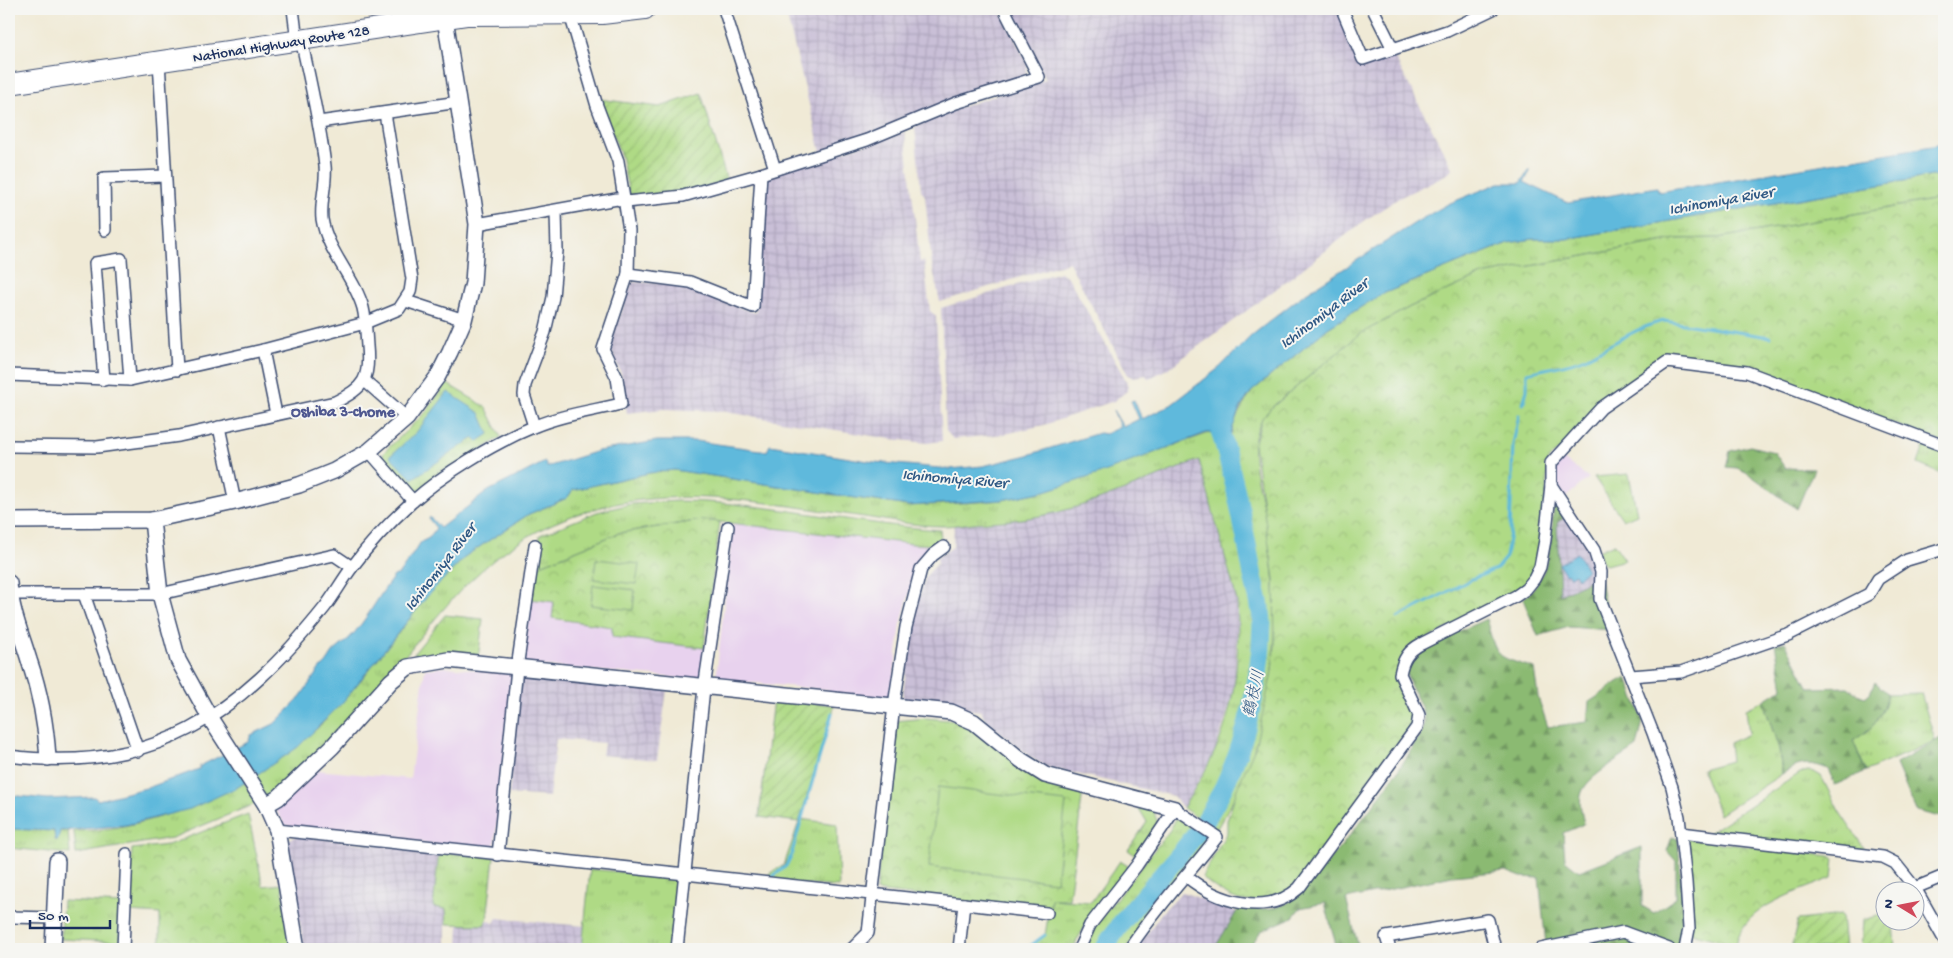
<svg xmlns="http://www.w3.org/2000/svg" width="1953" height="958" viewBox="0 0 1953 958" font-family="'Gochi Hand','Klee One',sans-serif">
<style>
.built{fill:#e8d2ee}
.industrial{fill:url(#industrial-grid)}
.grass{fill:url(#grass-tufts);stroke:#658472}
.forest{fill:url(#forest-firs);stroke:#537468}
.park{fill:url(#park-crowns);stroke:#658472}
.garden{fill:url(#garden-furrows);stroke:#658472}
.pitch{fill:#afda85;stroke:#658472}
.water{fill:#5eb9dc;stroke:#3c749d}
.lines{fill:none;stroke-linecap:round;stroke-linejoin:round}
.stream{stroke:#5eb9dc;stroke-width:3}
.river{stroke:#5eb9dc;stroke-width:19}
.minor-casing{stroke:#3b4b70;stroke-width:14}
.tertiary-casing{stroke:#3b4b70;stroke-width:18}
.trunk-casing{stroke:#3b4b70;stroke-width:22}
.minor{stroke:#fff;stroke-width:11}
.tertiary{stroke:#fff;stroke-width:15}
.trunk{stroke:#fff;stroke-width:20}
.labels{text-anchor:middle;stroke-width:4;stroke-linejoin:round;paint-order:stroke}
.street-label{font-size:15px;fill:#1b2f5e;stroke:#f6f6f2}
.water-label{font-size:16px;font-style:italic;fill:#2f5884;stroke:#f6f6f2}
.neighbourhood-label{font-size:16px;font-weight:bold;fill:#4f5890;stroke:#f6f6f2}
</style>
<defs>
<pattern id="industrial-grid" width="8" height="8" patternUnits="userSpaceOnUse" patternTransform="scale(1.25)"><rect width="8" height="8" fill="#c9bfd7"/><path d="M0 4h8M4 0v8" fill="none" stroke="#aca4bb"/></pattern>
<pattern id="grass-tufts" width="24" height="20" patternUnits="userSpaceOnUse" patternTransform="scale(1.25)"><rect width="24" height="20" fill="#afda85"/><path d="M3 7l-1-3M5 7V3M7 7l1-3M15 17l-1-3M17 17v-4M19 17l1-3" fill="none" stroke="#96bb75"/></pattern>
<pattern id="forest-firs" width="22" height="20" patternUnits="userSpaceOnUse" patternTransform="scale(1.25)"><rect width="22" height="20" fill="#8bba72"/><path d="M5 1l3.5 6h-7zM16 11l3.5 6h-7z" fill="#719861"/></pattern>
<pattern id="park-crowns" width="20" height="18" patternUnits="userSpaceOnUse" patternTransform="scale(1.25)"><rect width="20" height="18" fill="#afda85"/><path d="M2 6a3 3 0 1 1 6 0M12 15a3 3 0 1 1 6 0" fill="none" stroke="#96bb75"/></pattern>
<pattern id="garden-furrows" width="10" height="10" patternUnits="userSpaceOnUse" patternTransform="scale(1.25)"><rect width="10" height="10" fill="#afda85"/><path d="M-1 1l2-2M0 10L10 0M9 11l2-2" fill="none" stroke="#96bb75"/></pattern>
</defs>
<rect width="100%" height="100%" fill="#f6f6f2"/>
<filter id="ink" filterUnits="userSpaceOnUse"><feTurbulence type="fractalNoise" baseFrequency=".02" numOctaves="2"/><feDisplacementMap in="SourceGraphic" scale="10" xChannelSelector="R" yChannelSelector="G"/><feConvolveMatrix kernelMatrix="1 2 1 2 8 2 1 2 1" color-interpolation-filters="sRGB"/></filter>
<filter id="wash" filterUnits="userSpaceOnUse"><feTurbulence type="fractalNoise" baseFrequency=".0096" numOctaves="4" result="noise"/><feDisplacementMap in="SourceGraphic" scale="20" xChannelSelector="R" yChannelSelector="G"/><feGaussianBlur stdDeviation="1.12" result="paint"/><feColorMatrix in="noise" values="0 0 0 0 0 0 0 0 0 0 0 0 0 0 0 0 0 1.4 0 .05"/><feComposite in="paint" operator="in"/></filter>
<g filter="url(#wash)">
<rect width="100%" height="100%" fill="#f0ead6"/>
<g class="built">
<path d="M1560 457 1589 478 1565 498 1555 479 1556 462Z"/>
<path d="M733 523 931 545 926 559 913 579 901 623 891 697 886 701 827 695 828 690 716 679Z"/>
<path d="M530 599 554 602 552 619 613 627 612 637 704 648 701 680 522 664Z"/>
<path d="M445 667 513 673 494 851 301 829 285 825 276 810 317 770 410 779 425 669Z"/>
</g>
<g class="industrial">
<path d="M785 9H999L1028 65 1024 77 821 152Z"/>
<path d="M1011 9H1339L1359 63 1391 54 1395 58 1452 168 1449 173 1399 198 1367 219 1272 292 1169 368 1148 379 1146 375 1133 377 1128 375 1069 262 940 302 932 265 925 196 921 190 915 127 955 109 1046 79Z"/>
<path d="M905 132 920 262 924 261 930 311 936 316 942 441 927 443 891 439 721 411 663 409 627 413 621 373 609 346 632 282 685 284 734 306 756 313 766 175Z"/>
<path d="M1060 272 1068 277 1129 386 1127 391 1114 401 1044 425 1005 434 953 439 946 431 941 308Z"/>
<path d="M1199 460 1237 601 1238 620 1234 692 1214 754 1183 808 1173 796 1047 767 1032 758 986 720 981 711 904 702 902 699 915 611 926 576 938 563 937 558 953 547 954 524 1024 519 1084 505Z"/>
<path d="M1568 515 1592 553 1599 576 1560 596 1557 523Z"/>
<path d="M520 675 667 690 657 760 602 755 604 743 556 739 549 797 509 794Z"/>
<path d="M297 836 439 852 433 907 446 909V949H304L287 840Z"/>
<path d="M1182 892 1237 912 1214 949H1137L1162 912Z"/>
<path d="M497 918 584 926 582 949H458L459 925H484L487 920 494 923Z"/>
</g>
<g class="grass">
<path d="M1944 174V198L1719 238 1676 239 1482 275 1410 307 1360 334 1271 408C1262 418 1255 430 1254 445 1252 467 1261 494 1265 516 1272 559 1278 604 1274 648 1270 711 1250 776 1216 830L1206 824C1215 808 1224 792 1232 776 1255 726 1269 657 1262 603L1230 449V439L1234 421 1251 392 1328 328 1380 295 1508 243 1533 239H1566Z"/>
<path d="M446 383 486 407 501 437 418 492 412 491 382 457 384 452 427 411Z"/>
<path d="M1212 432 1217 434 1222 445 1259 621 1258 649 1247 714 1237 746 1202 821 1183 808C1193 791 1205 773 1213 755 1236 708 1240 652 1237 601L1199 460C1142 482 1084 511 1022 519 1007 521 990 522 974 523 964 524 953 526 943 526 914 526 886 520 858 516 748 500 638 477 534 533 458 574 412 652 357 716 330 746 297 772 266 798L253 776 288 754 321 725 361 680 430 593 467 555 529 514 567 498 573 490 649 473 674 470 908 506 979 502 1002 500 1045 491Z"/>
<path d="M1925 443 1944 450V475L1918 464Z"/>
<path d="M1629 474 1637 514 1623 520 1594 477Z"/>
<path d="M678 501C766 502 852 524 940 530L941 537 931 545 913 544 703 520 619 533 536 567 540 535 597 512 631 504Z"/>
<path d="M1614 544 1625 560 1606 565 1603 563 1598 551Z"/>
<path d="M445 615 483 619 478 660 414 658 415 652Z"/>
<path d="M1921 693 1935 741 1866 771 1853 741C1875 726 1881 720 1888 694Z"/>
<path d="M1763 701 1779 749 1782 774 1719 815 1702 769 1731 761 1729 743 1749 734 1746 709Z"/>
<path d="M1808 771 1814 772 1821 776 1839 811 1866 851 1707 834 1800 773Z"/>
<path d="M244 782 257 803 172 838 76 854 74 831C135 831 190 808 244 782Z"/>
<path d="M1083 790 1152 806 1159 827 1135 855 1128 850 1147 822 1138 807 1082 795Z"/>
<path d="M1177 817 1196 830 1135 899 1101 949H1083L1094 927 1170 830Z"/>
<path d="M800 819 837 824 839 887 764 881 770 873 784 865Z"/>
<path d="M9 829 54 831 55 840H58L60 831H68L70 854 9 848Z"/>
<path d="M1200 832 1210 839 1126 949H1108L1138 903 1186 854Z"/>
<path d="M439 852 494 857 487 920 484 925 447 924 446 909 433 907Z"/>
<path d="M1120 861 1128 866 1126 873C1107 897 1085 920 1073 949H1026L1045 935 1051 899 1091 902Z"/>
<path d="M590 869 680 878 673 949H582Z"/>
<path d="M63 901 122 904 120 942 61 939Z"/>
</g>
<g class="forest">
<path d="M1750 446 1774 452 1785 468 1814 469 1797 509 1746 472 1737 468 1726 467 1730 451Z"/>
<path d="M1560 500 1568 515 1557 523 1560 595 1599 576 1610 630 1569 627 1538 636 1523 599C1553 573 1551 539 1554 502Z"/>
<path d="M1486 619C1498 660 1494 655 1534 668L1538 697 1548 727 1587 722 1589 702C1603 694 1612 684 1627 677L1643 721 1637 747C1622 758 1588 776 1582 792 1578 802 1582 814 1584 824L1563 833 1565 860 1579 871 1642 847V906L1654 913 1676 898V861L1667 851 1672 837 1678 839 1685 931 1680 949 1623 930 1546 945 1539 878 1521 877 1506 871 1452 876 1346 899 1359 949H1337L1325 903 1300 908 1293 917 1261 931 1254 941 1259 949H1214L1239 908C1254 909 1274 911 1287 903 1315 885 1418 753 1424 723 1427 705 1399 678 1408 664 1421 644 1464 630 1486 619Z"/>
<path d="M1785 642 1809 688 1848 687 1857 694 1865 697 1870 693 1875 682 1888 694C1881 720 1875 726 1853 741L1866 771 1835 785 1828 769C1808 761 1799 763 1782 774L1779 749 1763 701 1783 688 1775 644Z"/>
<path d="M1944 736V818L1916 811 1896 764Z"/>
<path d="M1613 936 1637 941 1659 949H1560Z"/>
</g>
<g class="park">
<path d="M1944 198V443L1750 369 1667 358 1548 459 1544 532 1538 566 1524 588 1410 648 1396 673 1397 684 1414 713V726L1297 886C1284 895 1260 903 1244 901 1232 900 1211 886 1202 877L1227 832V820L1237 789 1255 747 1271 677 1275 646 1274 579 1254 445 1262 418 1271 408 1360 334 1410 307 1482 275 1676 239 1719 238Z"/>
<path d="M703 520 720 522 704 648 612 637V627L552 618 554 602 530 599 536 567 619 533Z"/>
<path d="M926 718 960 721 1083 790 1069 899H1051L1049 911 876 891 895 721Z"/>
<path d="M248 814 263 886 282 884 291 949 160 946V914L129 912 132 849 168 845Z"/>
<path d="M1687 839 1830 856 1834 859 1832 878C1799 892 1743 905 1736 945L1691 933Z"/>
</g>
<g class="garden">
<path d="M701 93 727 181 682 194 630 198 621 156 599 99 660 107Z"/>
<path d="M773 699 835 705 799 822 759 817Z"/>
<path d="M1885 914 1886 920 1893 921 1895 949H1861L1863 920Z"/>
<path d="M1842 915 1845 949H1791L1798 920Z"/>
</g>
<g class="pitch">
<path d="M596 559 639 564 636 584 594 579Z"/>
<path d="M593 585 635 590 633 610 591 605Z"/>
<path d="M938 787 1066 802 1056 882 929 867Z"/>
</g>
<g class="water">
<path d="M1944 144V174L1566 239H1533L1508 243 1380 295 1328 328 1251 392 1239 410 1231 433H1206L1096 475 1045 491 1002 500 908 506 674 470 649 473 573 490 567 498 529 514 467 555 430 593 342 703 298 747 288 754 238 787 190 809 126 825 60 831 58 840H55L54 831 9 829V795L48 799 94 797 98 800 150 787 199 769 200 766 248 742 251 735 274 724 298 700 320 668C329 664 330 653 338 648 362 631 375 600 394 576L399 574 421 542 429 538 436 528 429 519 430 517 440 528 488 491 545 462 547 467 598 451 657 441H696L767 451 770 445 874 462 950 469 983 466 1028 455 1099 433 1105 434 1120 427 1113 410 1123 427 1139 419 1131 401 1134 400 1142 419 1171 405 1219 368 1251 336 1303 295 1418 221 1448 204 1499 183H1521L1529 170H1531L1524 182 1568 203 1657 187 1659 192Z"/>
<path d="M448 392 480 413 489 434 477 442 474 438 469 441 412 479 390 456 415 434Z"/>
<path d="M1577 553 1587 570 1578 578 1575 574 1570 577 1567 573 1565 574 1559 564Z"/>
</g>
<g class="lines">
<g class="stream">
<path d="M1523 404 1527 390V373C1546 368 1569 366 1587 357 1613 345 1636 327 1664 321L1770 337"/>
<path d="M1397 618 1472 579 1496 569 1506 557 1510 532 1513 444 1519 415"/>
<path d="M771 878 786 866 791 856 832 713"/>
<path d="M1026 949 1045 935"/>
</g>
<path class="river" d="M1104 949C1132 901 1175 867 1205 821 1241 764 1261 691 1262 623 1262 606 1255 588 1252 571 1242 517 1231 461 1213 409"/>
</g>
</g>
<g filter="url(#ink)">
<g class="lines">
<g class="minor-casing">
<g id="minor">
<path d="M724 9 775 169"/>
<path d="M1342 9 1363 59 1447 31 1493 9"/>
<path d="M1373 9 1393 49"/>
<path d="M159 61 177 370"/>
<path d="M319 122 459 102"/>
<path d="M477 224 617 199 626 202 683 196 761 174 867 140 956 103 1039 77 1004 9"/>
<path d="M105 230 104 178 165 176"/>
<path d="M628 274 690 282 753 307 761 174"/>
<path d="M406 301 464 320"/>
<path d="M263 350 276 414"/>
<path d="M9 375 130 380 263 350 365 323 399 309 410 292 412 279 385 113"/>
<path d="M104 380 95 263 121 259 130 380"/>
<path d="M365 381 407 418"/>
<path d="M534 426 524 395 525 385 545 332 553 297 557 251 556 211"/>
<path d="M219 427 235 502"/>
<path d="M9 446 97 447 179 436 335 402C365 388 370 378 367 346 366 334 366 320 363 308 355 278 327 251 322 219 320 201 327 183 325 166 320 123 310 81 301 39L296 33 293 9"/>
<path d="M369 451 413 501"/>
<path d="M1551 485 1594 550 1601 572 1600 599 1653 733 1672 787 1679 817 1686 882 1689 929 1685 949"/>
<path d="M10 594H160L334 555 352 567"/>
<path d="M84 594 138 751"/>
<path d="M1631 676 1681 672 1788 635 1869 594 1878 579 1907 560 1944 549"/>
<path d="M9 756C153 775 239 715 325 607 335 594 343 579 353 566 370 543 390 522 412 502 443 474 494 443 533 427 561 415 592 411 621 404L617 378 603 349 628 274 629 230 618 161 597 106 570 14"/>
<path d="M277 830 1047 913"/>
<path d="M1681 833 1883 857 1895 863 1915 888 1944 939"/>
<path d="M498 855 517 668 535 545"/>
<path d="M1187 877C1217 901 1266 918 1299 888L1417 727 1419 715 1400 674C1403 659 1408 651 1421 644L1516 596 1526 589 1534 579 1540 567 1545 540 1551 485V463L1601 408 1667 362 1747 372 1944 446"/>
<path d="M1915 888 1944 876"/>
<path d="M9 917 54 918"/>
<path d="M123 949 127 854"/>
<path d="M677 949 704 688 728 527"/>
<path d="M852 949 868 933 894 705 906 627 921 569 933 555 944 547"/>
<path d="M959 949 964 904"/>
<path d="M1079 949 1090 925 1137 865 1175 809 1217 837C1188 875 1155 909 1129 949"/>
<path d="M1390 949 1386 937 1488 920 1495 949"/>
<path d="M1541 949 1623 932 1669 949"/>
</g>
</g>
<g class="tertiary-casing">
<g id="tertiary">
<path d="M152 520 160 594 178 660 210 718 266 805 277 830 297 949"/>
<path d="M9 521 152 520 235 502 299 485 334 471 369 451 407 418 438 376 450 352 464 320 473 283 477 224 445 18"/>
<path d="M9 583C11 610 21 634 29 660 40 692 46 725 48 758"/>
<path d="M266 805 278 798 332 747 391 681 408 667 448 660 951 712 974 722 1021 760 1045 775 1175 809"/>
<path d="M53 949 57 861"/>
</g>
</g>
<g class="trunk-casing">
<path id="trunk" d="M9 84 466 15 602 14 645 9"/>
</g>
<use href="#minor" class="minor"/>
<use href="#tertiary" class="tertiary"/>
<use href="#trunk" class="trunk"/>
</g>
</g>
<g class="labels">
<g class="street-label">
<text transform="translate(281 43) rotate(-9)" y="5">National Highway Route 128</text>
</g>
<g class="water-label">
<text transform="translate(1721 199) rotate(-10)" y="6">Ichinomiya River</text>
<text transform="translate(1323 312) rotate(-37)" y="6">Ichinomiya River</text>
<text transform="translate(955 477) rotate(5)" y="6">Ichinomiya River</text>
<text transform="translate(439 566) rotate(-52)" y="6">Ichinomiya River</text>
<text transform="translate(1252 693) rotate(-77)" y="6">鶴枝川</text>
</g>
<g class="neighbourhood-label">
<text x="343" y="416">Oshiba 3-chome</text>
</g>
</g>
<rect width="1953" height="958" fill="none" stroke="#f6f6f2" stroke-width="30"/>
<g transform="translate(1900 906) rotate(280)"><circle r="24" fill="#f6f6f2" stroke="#9ea6b7"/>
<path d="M0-4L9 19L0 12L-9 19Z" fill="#d1495b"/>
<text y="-8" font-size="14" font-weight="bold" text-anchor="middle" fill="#1b2f5e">N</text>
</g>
<path d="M30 920v8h80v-8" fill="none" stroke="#1b2f5e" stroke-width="2.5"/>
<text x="38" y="920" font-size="15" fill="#1b2f5e" stroke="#f6f6f2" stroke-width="4" paint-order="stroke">50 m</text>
</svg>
